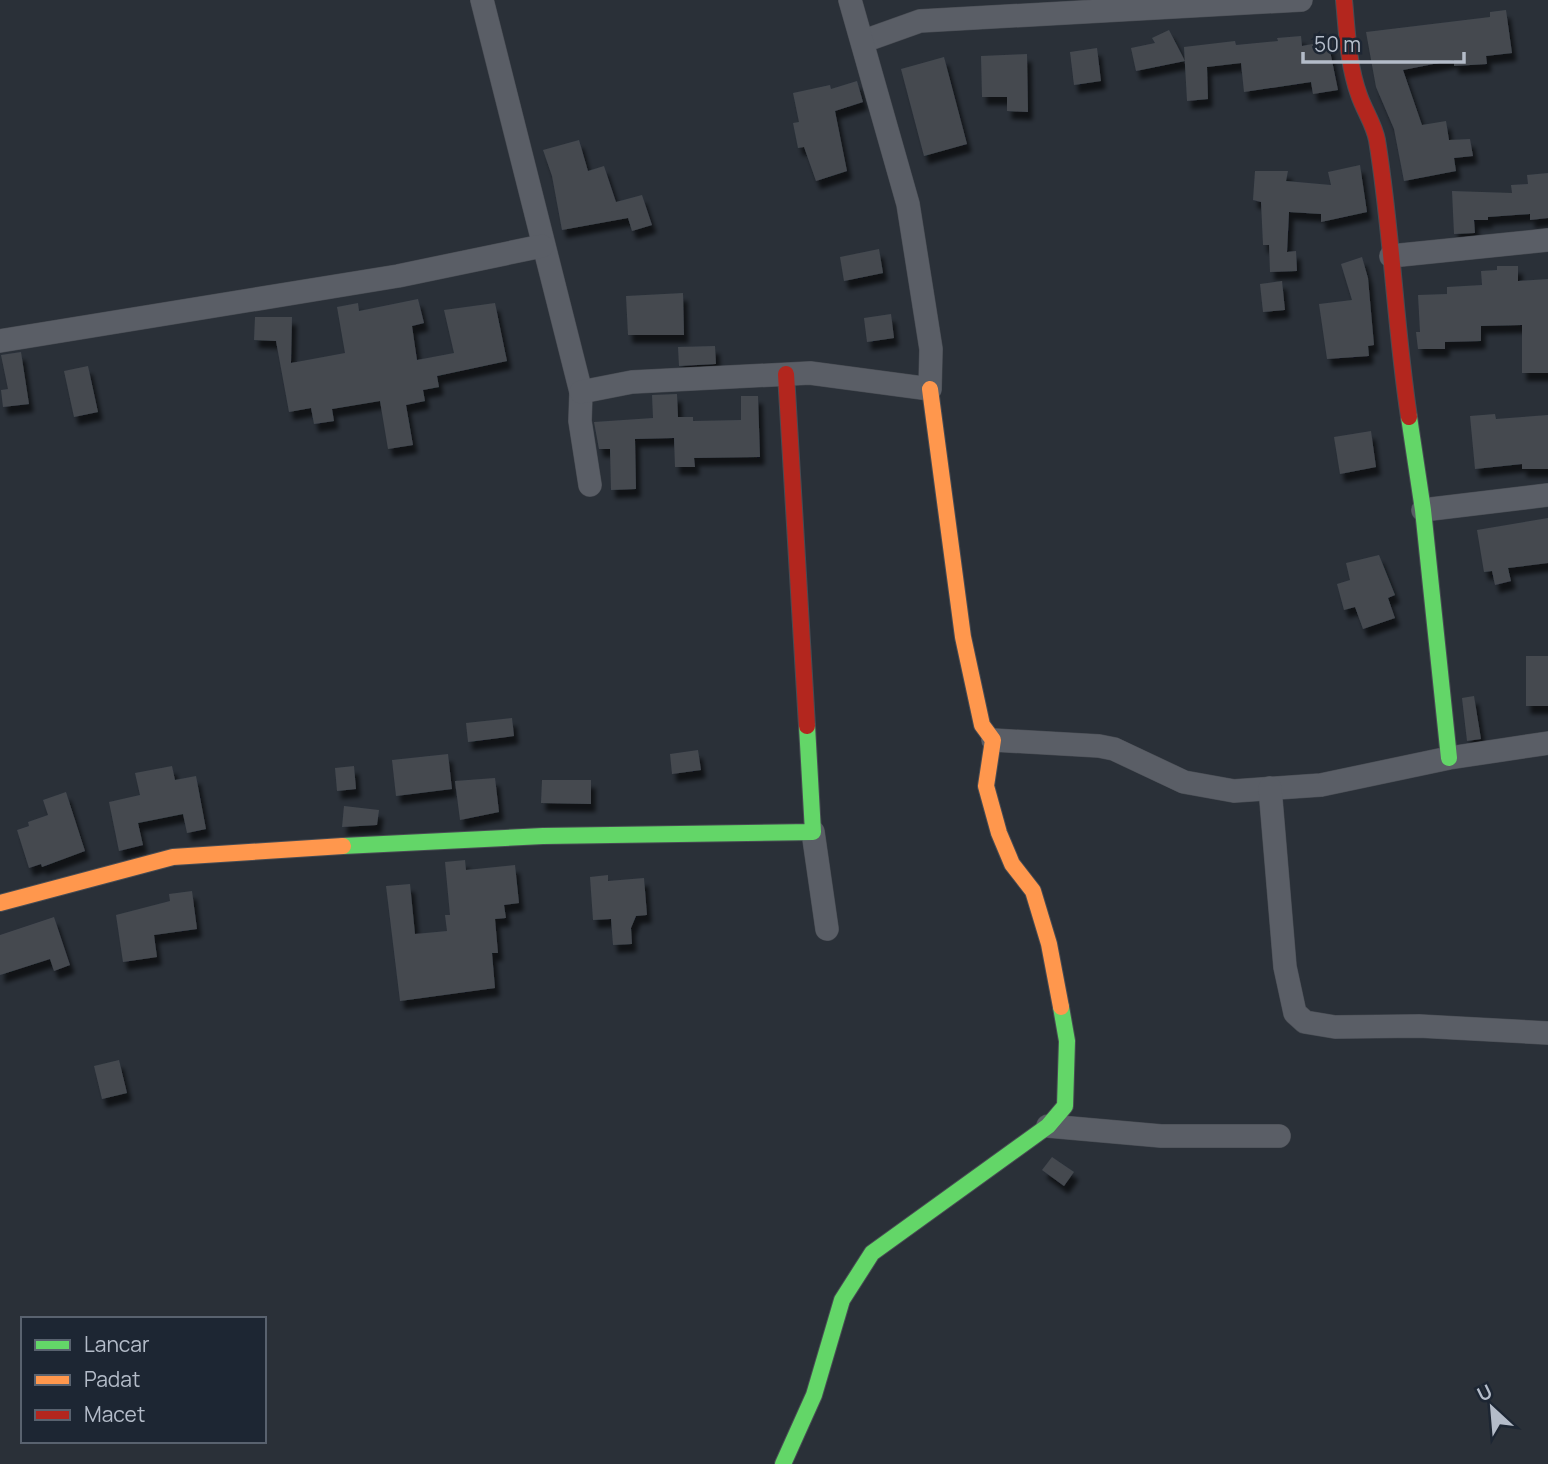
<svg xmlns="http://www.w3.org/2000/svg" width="1548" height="1464" viewBox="0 0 1548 1464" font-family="Manrope,sans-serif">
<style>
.building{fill:#444950;filter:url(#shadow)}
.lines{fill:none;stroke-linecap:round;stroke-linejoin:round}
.street-casing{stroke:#484c53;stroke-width:24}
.fast-casing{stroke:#484c53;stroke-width:18}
.slow-casing{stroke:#484c53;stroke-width:18}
.jam-casing{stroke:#484c53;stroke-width:18}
.street{stroke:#5a5e66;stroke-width:23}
.fast{stroke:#63d668;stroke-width:16}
.slow{stroke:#ff974d;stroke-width:16}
.jam{stroke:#b3261e;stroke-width:16}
</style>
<defs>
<filter id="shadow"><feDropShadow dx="4.5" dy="8" stdDeviation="2" flood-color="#0009"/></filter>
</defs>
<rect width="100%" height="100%" fill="#2a3038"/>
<g class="building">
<path d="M1506 10 1512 53 1486 56 1487 64 1454 66V60L1403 70 1422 125 1446 121 1449 140 1470 139 1473 156 1454 158 1456 171 1404 181 1394 129 1376 87 1366 32 1490 17V12Z"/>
<path d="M1169 30 1185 61 1136 71 1131 48 1155 43 1152 38Z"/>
<path d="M1301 36 1302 46 1328 41 1338 90 1313 94 1311 82 1244 92 1241 63 1207 67 1208 99 1187 101 1184 47 1235 41 1236 45 1278 41 1277 38Z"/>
<path d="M1097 48 1101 81 1074 85 1070 52Z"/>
<path d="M1027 54 1028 112 1007 111V97H982L981 56Z"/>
<path d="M944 57 967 144 924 156 901 69Z"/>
<path d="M857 81 863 102 835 111 847 171 816 181 804 147 798 148 793 123 799 122 793 93 830 85 831 89Z"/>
<path d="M579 140 588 171 604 166 616 202 642 195 652 225 632 231 628 218 562 230 552 176 543 150Z"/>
<path d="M1360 165 1367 212 1321 222V214L1289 212 1287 252 1296 251 1297 271 1270 272 1269 245H1263L1261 202 1253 200 1255 171H1288L1286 181 1331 185 1328 172Z"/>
<path d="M1548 173V218L1530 220V214L1488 217V220H1474L1475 233 1454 234 1452 191 1512 193 1511 185 1528 184 1527 175Z"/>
<path d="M879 249 883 273 844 281 840 257Z"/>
<path d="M1362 257 1368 278 1374 345 1368 346 1369 356 1327 359 1319 304 1352 300 1341 264Z"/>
<path d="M1497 266H1518V281L1548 279V373H1522V325L1481 326V341L1445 342V349H1418L1416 332H1420L1418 295 1447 294V287L1482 285 1481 271 1497 270Z"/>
<path d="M1282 281 1285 310 1263 312 1260 284Z"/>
<path d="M683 293 684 335H628L626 296Z"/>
<path d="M418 299 424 323 412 326 417 360 454 353 444 310 495 303 507 361 437 376 439 387 423 390 425 401 406 405 413 445 388 449 380 401 332 409 334 421 314 424 311 408 289 412 276 341 254 340 255 317H292L291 363 345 353 337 307 358 303 359 311Z"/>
<path d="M891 314 894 338 867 342 864 318Z"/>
<path d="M715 346 716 364 679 366 678 347Z"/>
<path d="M21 352 29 404 3 407 1 390 8 389 1 355Z"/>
<path d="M88 366 98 412 74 417 64 371Z"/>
<path d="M677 394 678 417H693V421L741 420V396H758L760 457 694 458 695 467H675L674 438 635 439 636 489 611 490 610 449H599L594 422 653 418 652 395Z"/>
<path d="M1495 414 1496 419 1548 415V469H1522V464L1475 469 1470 416Z"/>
<path d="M1371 431 1376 467 1340 474 1334 437Z"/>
<path d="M1548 518V563L1508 568 1511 581 1495 585 1492 571 1484 572 1477 530Z"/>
<path d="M1379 555 1395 595 1388 598 1395 618 1363 629 1355 607 1344 610 1337 584 1350 580 1346 563Z"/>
<rect x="1526" y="656" width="22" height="50"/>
<path d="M1474 696 1481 739 1467 741 1462 698Z"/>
<path d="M512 718 514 736 468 742 466 723Z"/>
<path d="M698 750 701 770 672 774 670 754Z"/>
<path d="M448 754 452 789 396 796 392 760Z"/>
<path d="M172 766 175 780 196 776 206 829 187 833 183 814 138 823 143 845 119 851 109 802 140 795 135 773Z"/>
<path d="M354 766 356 789 337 791 335 768Z"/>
<path d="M495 778 499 812 460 820 455 781Z"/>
<path d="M542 780H591V804L541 803Z"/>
<path d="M66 792 85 851 42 867 41 864 29 868 17 830 29 826 28 822 48 815 43 800Z"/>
<path d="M344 806 379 810 377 825 342 827Z"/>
<path d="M465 860 466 870 515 865 519 903 504 905 506 918 495 919 498 953H492L495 988 400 1001 386 886 410 884 415 934 447 931 445 915H450L445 862Z"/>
<path d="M608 875V881L644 878 647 915 636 916 631 928 632 944 613 945 611 919 593 920 590 877Z"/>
<path d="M192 891 197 929 154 935 157 957 123 962 116 915 170 901 169 894Z"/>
<path d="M54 917 70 965 54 971 50 959 0 975V935Z"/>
<path d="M119 1060 127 1093 102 1099 94 1066Z"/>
<path d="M1052 1157 1074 1172 1064 1186 1042 1170Z"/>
</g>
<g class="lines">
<g class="street-casing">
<g id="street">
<path d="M482 0 581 392 580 421 590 485"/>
<path d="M864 41 920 21 1301 0"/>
<path d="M1391 256 1548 240"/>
<path d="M0 341 398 276 542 246"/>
<path d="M581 392 632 382 810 373 930 389 931 349 908 204 850 0"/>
<path d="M1423 510 1548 495"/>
<path d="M993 740 1099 746 1114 749 1184 782 1234 791 1321 785 1449 758 1548 743"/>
<path d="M1270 788 1285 967 1295 1013 1305 1022 1335 1027 1419 1026 1548 1033"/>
<path d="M813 832 827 929"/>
<path d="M1048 1126 1161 1136H1279"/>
</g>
</g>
<g class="fast-casing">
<g id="fast">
<path d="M1409 417 1423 510 1449 758"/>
<path d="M343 846 543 836 813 832 807 726"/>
<path d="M783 1464 814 1395 842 1300 872 1253 1048 1126 1065 1106 1067 1041 1061 1007"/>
</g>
</g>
<g class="slow-casing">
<g id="slow">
<path d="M930 389 963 637 982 725 993 740 986 786 999 833 1012 864 1033 891 1049 944 1061 1007"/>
<path d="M0 903 173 857 343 846"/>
</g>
</g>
<g class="jam-casing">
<g id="jam">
<path d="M1344 0C1347 31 1348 65 1359 95 1364 110 1374 124 1377 140 1392 232 1395 325 1409 417"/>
<path d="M786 374 807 726"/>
</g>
</g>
<use href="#street" class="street"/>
<use href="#fast" class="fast"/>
<use href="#slow" class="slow"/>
<use href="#jam" class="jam"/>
</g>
<rect x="21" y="1317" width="245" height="126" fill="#1d2633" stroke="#59626f" stroke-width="2"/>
<rect x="35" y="1340" width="35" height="10" fill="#63d668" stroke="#59626f" stroke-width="2"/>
<text x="84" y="1352" font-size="21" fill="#b4bcc9">Lancar</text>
<rect x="35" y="1375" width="35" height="10" fill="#ff974d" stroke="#59626f" stroke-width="2"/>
<text x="84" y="1387" font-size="21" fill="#b4bcc9">Padat</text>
<rect x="35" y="1410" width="35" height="10" fill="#b3261e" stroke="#59626f" stroke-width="2"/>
<text x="84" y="1422" font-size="21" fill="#b4bcc9">Macet</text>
<g transform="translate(1492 1408) rotate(334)" stroke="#1d2633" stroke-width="5" paint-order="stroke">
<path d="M0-5L12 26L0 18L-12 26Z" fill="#b4bcc9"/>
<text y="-10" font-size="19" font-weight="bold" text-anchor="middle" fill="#b4bcc9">U</text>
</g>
<path d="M1303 52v10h161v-10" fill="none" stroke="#b4bcc9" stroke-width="3.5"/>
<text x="1314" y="52" font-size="21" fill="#b4bcc9" stroke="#1d2633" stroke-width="5" paint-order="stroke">50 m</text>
</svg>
